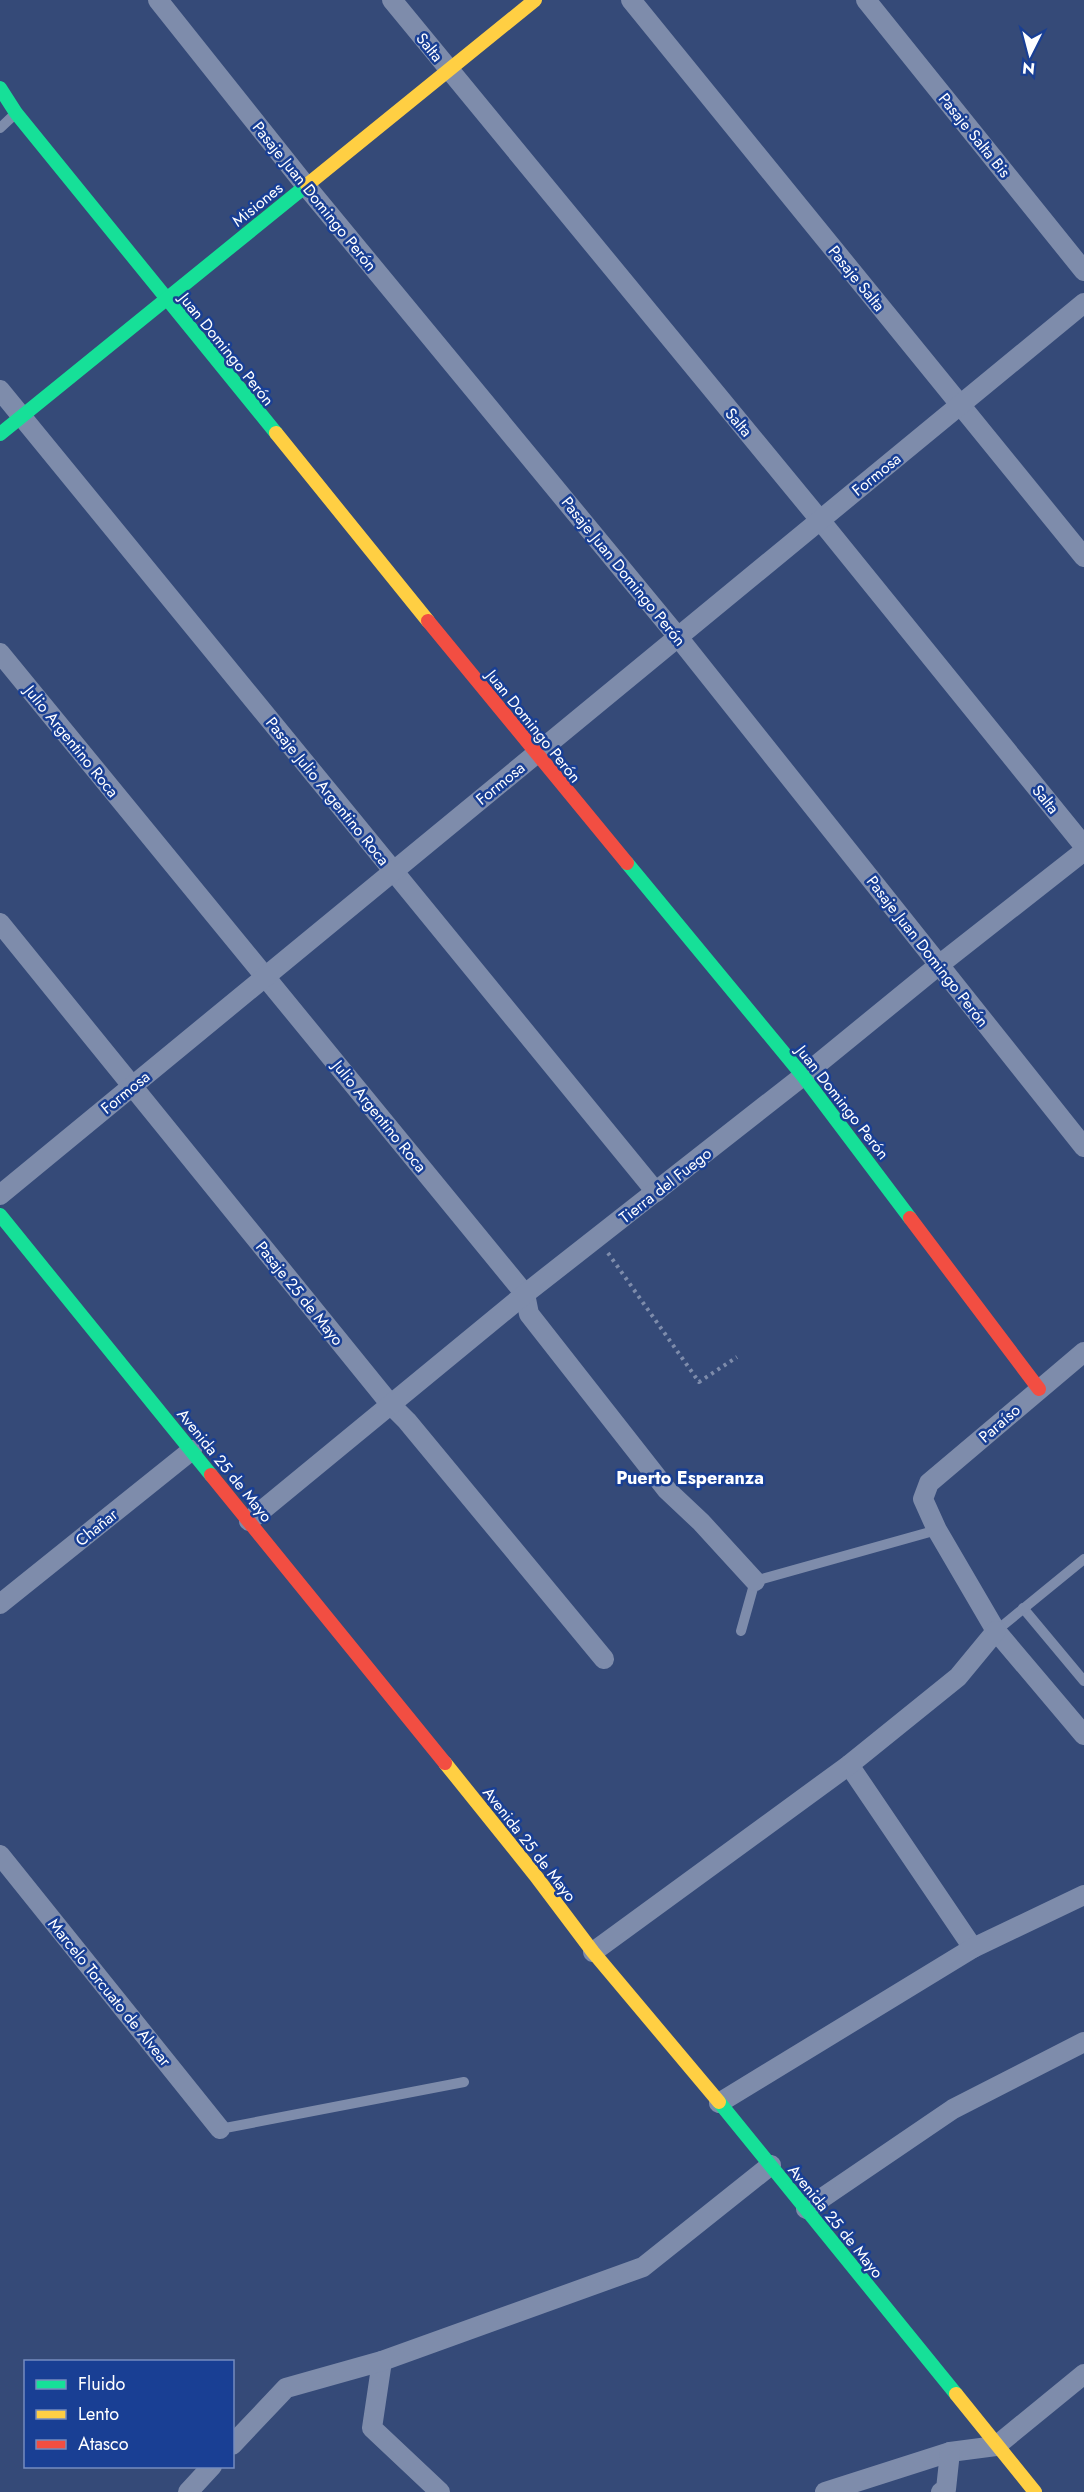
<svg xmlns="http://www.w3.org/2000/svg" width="1084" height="2492" viewBox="0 0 1084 2492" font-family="Jost,sans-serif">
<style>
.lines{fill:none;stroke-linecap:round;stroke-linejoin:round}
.path{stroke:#7e8cab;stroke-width:4;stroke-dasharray:3 4.5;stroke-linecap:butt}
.lane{stroke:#7e8cab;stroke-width:10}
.street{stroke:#7e8cab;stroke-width:20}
.fast{stroke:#16e098;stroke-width:14}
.slow{stroke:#ffcf43;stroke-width:14}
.jam{stroke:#f24e42;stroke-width:14}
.labels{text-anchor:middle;stroke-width:5;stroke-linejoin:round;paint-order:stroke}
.street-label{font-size:16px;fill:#fff;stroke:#193f94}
.neighbourhood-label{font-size:18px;font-weight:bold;fill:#fff;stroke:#193f94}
</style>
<rect width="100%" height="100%" fill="#354a78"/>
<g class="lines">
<path class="path" d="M608 1253 699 1382 737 1357"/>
<g class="lane">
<path d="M0 128 16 113"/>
<path d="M1023 1608 1084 1681"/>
<path d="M741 1631 755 1581 937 1530"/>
<path d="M996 1631 1084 1559"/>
<path d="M220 2129 464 2082"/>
</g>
<g class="street">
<path d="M158 0 306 186 678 637 1084 1147"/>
<path d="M392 0 820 520 1084 846"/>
<path d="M631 0 1084 557"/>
<path d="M866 0 1084 271"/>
<path d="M0 390 656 1192"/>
<path d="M0 653 525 1294 529 1314 667 1490 701 1522 755 1581"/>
<path d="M0 923 391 1405 407 1421 604 1659"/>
<path d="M0 1195 1084 303"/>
<path d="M1084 1352 929 1483 923 1499 937 1530 996 1631 1084 1735"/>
<path d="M249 1521 525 1294 803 1076 939 965 1084 851"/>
<path d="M0 1604 192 1450"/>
<path d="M849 1765 973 1948"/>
<path d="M0 1855 220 2129"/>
<path d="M593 1952 849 1765 958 1677 996 1631"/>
<path d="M719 2103 973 1948 1084 1895"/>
<path d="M806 2209 953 2109 1084 2042"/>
<path d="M382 2361 372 2428 440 2492"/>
<path d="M232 2445 286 2388 382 2361 643 2267 771 2165"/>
<path d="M188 2492 212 2466"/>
<path d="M825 2492 950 2452 996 2446 1084 2374"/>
<path d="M941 2492 946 2489 950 2452"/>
</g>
<g class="fast">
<path d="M0 88 16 113 276 433"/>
<path d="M0 434 307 185"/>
<path d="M627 863 803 1076 910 1218"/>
<path d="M0 1215 211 1475"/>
<path d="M719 2102 956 2394"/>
</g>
<g class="slow">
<path d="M307 185 535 0"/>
<path d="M276 433 428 621"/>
<path d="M445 1763 535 1875 593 1952 719 2102"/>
<path d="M956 2394 1035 2492"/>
</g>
<g class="jam">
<path d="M428 621 627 863"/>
<path d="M910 1218 1039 1389"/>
<path d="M211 1475 445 1763"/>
</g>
</g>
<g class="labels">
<g class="street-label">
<text transform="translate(430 47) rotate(51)" y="6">Salta</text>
<text transform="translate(975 135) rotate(51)" y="6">Pasaje Salta Bis</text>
<text transform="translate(315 196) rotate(51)" y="6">Pasaje Juan Domingo Perón</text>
<text transform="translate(257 204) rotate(-39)" y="6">Misiones</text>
<text transform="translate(857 278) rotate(51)" y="6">Pasaje Salta</text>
<text transform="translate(227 349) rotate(51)" y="6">Juan Domingo Perón</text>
<text transform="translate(739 422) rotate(50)" y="6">Salta</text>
<text transform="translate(876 474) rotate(-39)" y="6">Formosa</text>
<text transform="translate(624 571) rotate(51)" y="6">Pasaje Juan Domingo Perón</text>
<text transform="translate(534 726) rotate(51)" y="6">Juan Domingo Perón</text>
<text transform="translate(72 741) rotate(51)" y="6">Julio Argentino Roca</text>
<text transform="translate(500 783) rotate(-39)" y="6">Formosa</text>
<text transform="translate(328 791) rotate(51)" y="6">Pasaje Julio Argentino Roca</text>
<text transform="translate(1046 799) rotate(51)" y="6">Salta</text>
<text transform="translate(928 951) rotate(52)" y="6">Pasaje Juan Domingo Perón</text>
<text transform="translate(125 1092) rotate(-39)" y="6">Formosa</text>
<text transform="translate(843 1102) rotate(52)" y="6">Juan Domingo Perón</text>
<text transform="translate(380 1116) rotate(51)" y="6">Julio Argentino Roca</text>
<text transform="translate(665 1185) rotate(-38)" y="6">Tierra del Fuego</text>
<text transform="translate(300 1293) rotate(51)" y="6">Pasaje 25 de Mayo</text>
<text transform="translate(999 1423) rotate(-41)" y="6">Paraíso</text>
<text transform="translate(225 1465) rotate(51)" y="6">Avenida 25 de Mayo</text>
<text transform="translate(96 1527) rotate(-39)" y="6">Chañar</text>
<text transform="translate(530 1844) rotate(52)" y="6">Avenida 25 de Mayo</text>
<text transform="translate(110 1992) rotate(51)" y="6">Marcelo Torcuato de Alvear</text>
<text transform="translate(836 2221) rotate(51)" y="6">Avenida 25 de Mayo</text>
</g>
<g class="neighbourhood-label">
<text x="690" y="1484">Puerto Esperanza</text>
</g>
</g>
<rect x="24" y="2360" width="210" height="108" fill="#193f94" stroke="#758cbf" stroke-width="1.5"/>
<rect x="36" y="2380" width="30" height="9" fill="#16e098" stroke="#758cbf" stroke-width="1.5"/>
<text x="78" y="2390" font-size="18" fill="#ffffff">Fluido</text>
<rect x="36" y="2410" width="30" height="9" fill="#ffcf43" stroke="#758cbf" stroke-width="1.5"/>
<text x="78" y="2420" font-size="18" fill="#ffffff">Lento</text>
<rect x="36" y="2440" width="30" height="9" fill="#f24e42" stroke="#758cbf" stroke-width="1.5"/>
<text x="78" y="2450" font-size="18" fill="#ffffff">Atasco</text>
<g transform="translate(1030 54) rotate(186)" stroke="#193f94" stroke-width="4.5" paint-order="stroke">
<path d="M0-4.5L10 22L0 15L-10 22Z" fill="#ffffff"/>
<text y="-9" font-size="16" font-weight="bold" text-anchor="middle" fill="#ffffff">N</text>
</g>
</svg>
